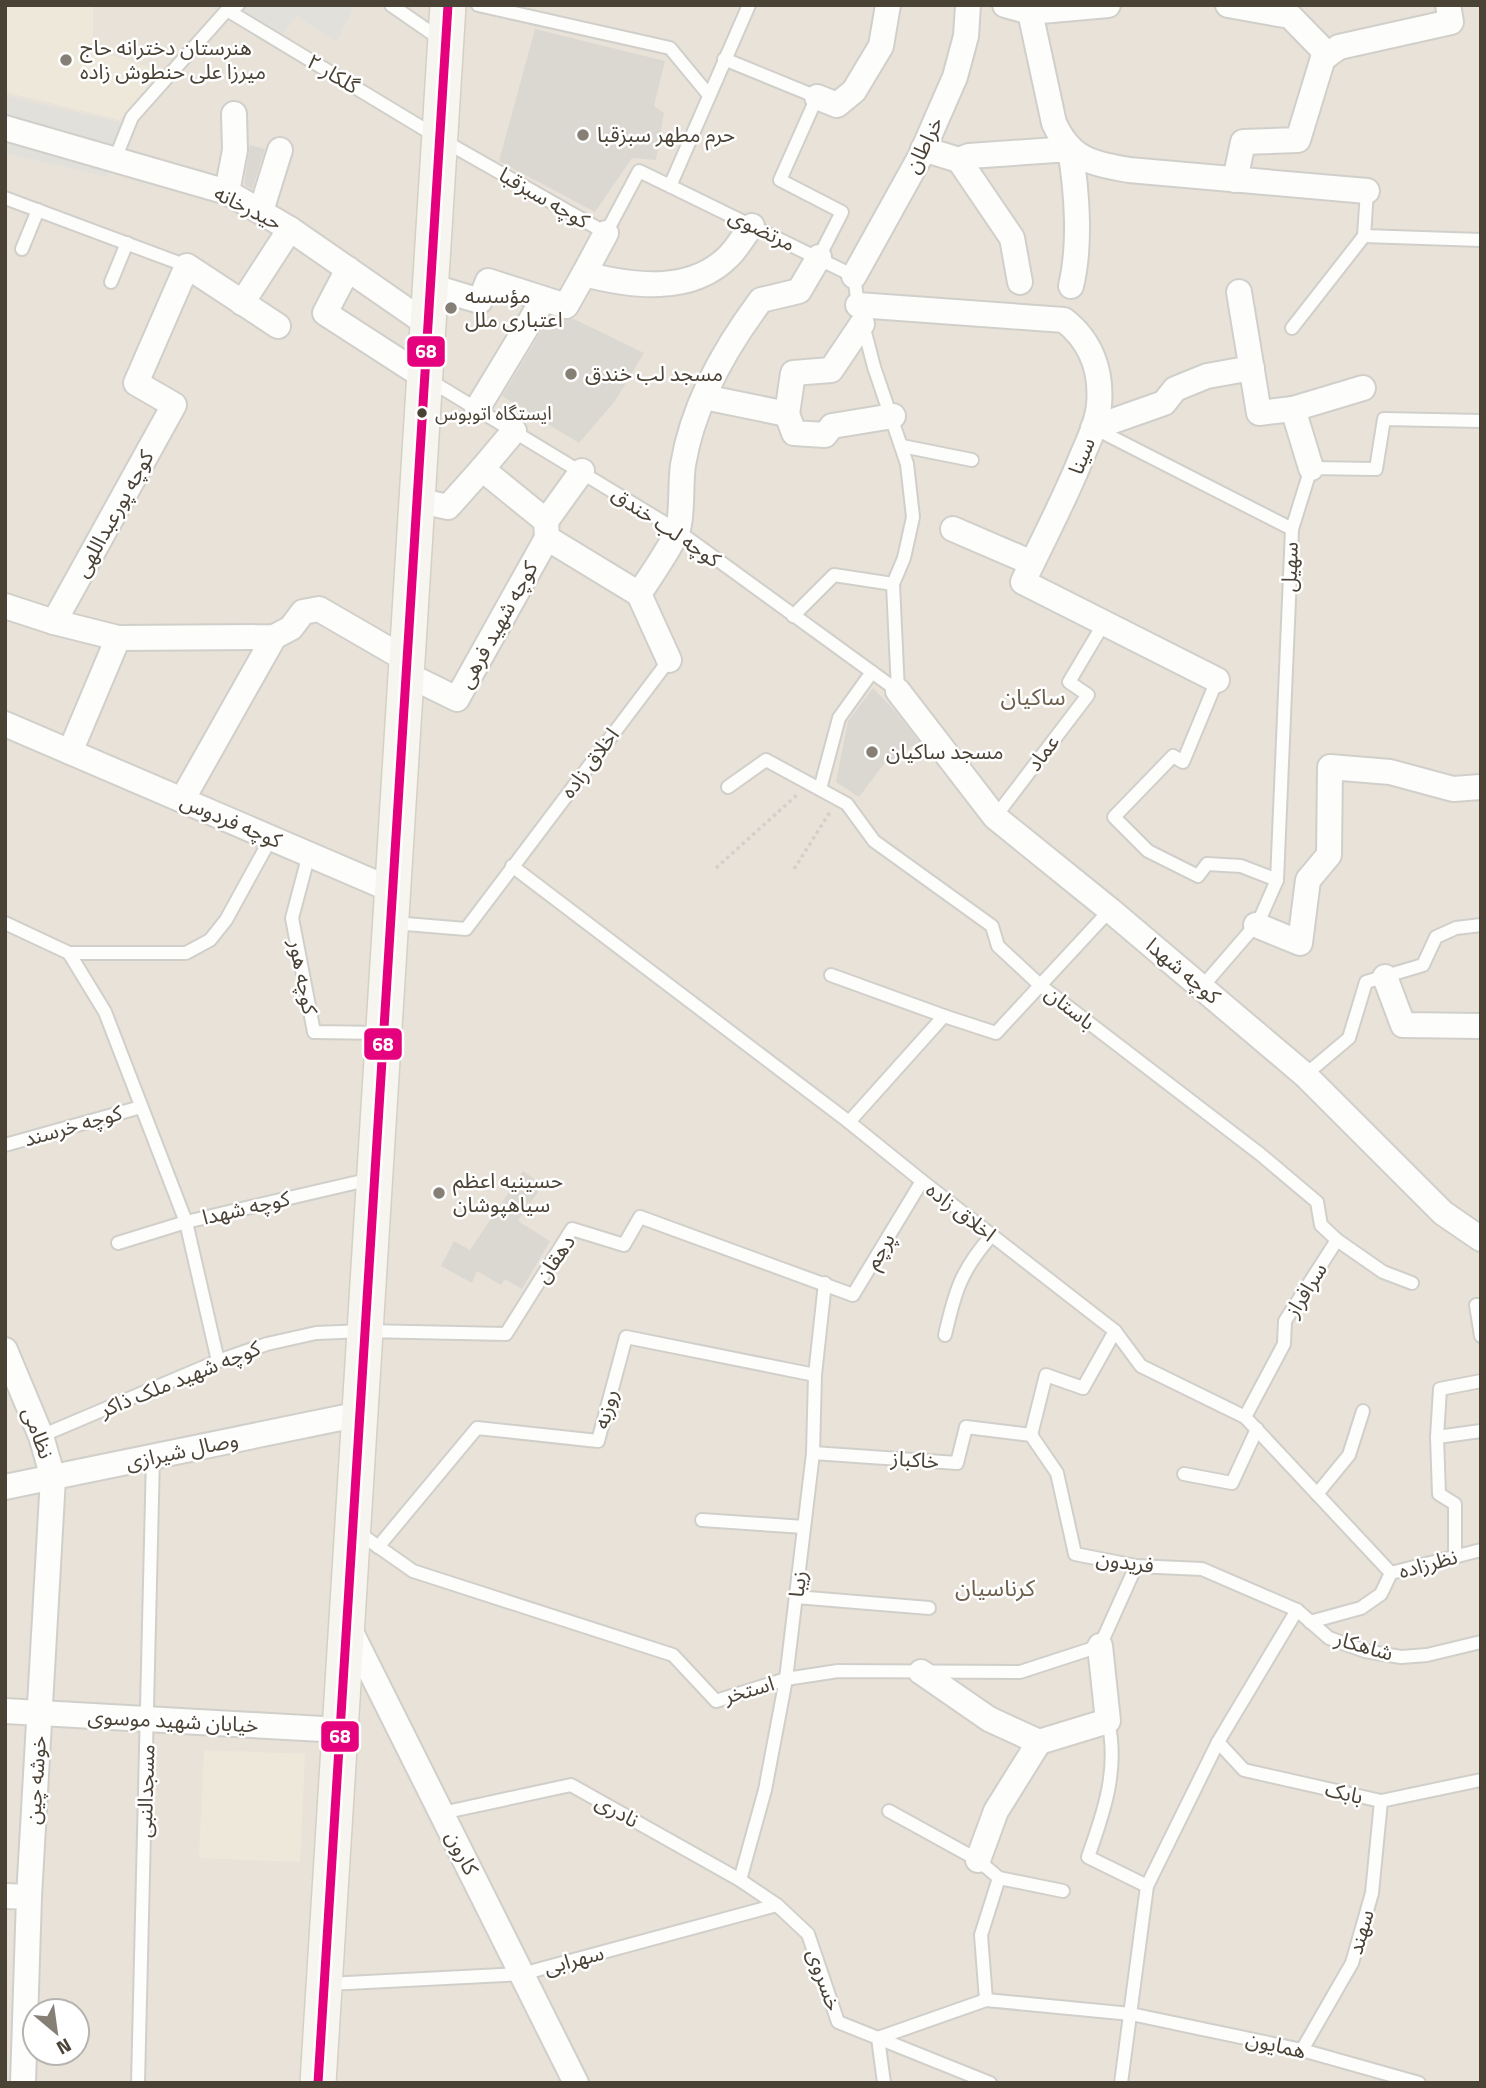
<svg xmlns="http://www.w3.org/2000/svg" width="1486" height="2088" viewBox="0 0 1486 2088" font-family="'Titillium Web','Noto Sans Arabic',sans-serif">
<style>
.residential{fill:#e8e2d9;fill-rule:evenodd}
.education{fill:#eee8db}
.parking{fill:#e2e0db}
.building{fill:#dbd8d2}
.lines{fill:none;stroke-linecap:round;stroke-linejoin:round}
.lane-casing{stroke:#d1cfca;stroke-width:16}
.street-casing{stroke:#d1cfca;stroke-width:28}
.secondary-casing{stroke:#d4d0c4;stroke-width:38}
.path{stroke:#d3d1cb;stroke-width:3.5;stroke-dasharray:3.5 3.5;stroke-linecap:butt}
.lane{stroke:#fdfdfc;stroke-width:12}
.street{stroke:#fdfdfc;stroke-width:24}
.secondary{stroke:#f7f5f0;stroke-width:35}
.bus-1-casing{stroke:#fff;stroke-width:14}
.bus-1{stroke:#e5007d;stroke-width:9}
.poi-dot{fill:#867f76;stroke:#fff;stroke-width:2.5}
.bus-dot{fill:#4b4236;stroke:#fff;stroke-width:2.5}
.labels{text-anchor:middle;stroke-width:5;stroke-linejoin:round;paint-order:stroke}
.bus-label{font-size:19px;fill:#4b4236;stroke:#fff;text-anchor:start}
.poi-label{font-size:21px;fill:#4b4236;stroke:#fff;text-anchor:start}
.street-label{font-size:21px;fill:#4b4236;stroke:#fff}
.neighbourhood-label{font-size:23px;fill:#6f604d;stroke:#fff}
.line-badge{stroke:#fff;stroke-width:2.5}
.badge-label{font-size:19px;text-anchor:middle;font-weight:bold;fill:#fff}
</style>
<rect width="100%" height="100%" fill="#f3f1ec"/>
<path class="residential" d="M5 5H1481V2083H5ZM35 2011H77V2053H35Z"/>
<g class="education">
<path d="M5 5H93V49L161 71 120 120 5 92Z"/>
<path d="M204 1750 305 1754 300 1862 199 1858Z"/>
</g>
<g class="parking">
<path d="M203 5H355L336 42 297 16 280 37Z"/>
<path d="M5 96 123 123 108 177 5 153Z"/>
</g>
<g class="building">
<path d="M535 29 665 61 654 106 664 113 656 160 632 158 595 212 499 161Z"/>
<path d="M250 145 265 149 252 190 244 184Z"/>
<path d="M550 317 562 320 574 319 644 353 615 401 579 443 502 396Z"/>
<path d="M873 688 894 710 919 742 883 765 859 797 836 782 848 721Z"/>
<path d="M523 1171 543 1185 518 1221 550 1241 522 1289 505 1279 501 1285 477 1271 472 1283 441 1266 454 1241 470 1250Z"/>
</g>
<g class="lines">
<g class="lane-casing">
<g id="lane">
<path d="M391 5 443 41"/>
<path d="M478 5 670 48 708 94"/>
<path d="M227 10 439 138 606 233 639 171 670 186 749 5"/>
<path d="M724 59 817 97 780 180 842 212 819 257"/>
<path d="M115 159 132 117 227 10 238 5"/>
<path d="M670 186 854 276 858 305 874 367 907 464 913 517 904 558 893 584 898 691"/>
<path d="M1367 191 1364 236 1481 240"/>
<path d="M5 198 187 266"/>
<path d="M22 249 38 210"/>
<path d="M111 282 127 243"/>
<path d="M1292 328 1364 236"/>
<path d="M429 380 678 531 898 691"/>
<path d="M1094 428 1292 529"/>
<path d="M902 446 972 460"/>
<path d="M793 616 834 575 893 584"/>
<path d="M1217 680 1183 762 1173 756 1114 817 1148 851 1198 876 1207 864 1241 866 1277 880"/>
<path d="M728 787 766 760 847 804 874 841 992 926 998 946 1041 986 1260 1154 1317 1202 1321 1225 1337 1240 1383 1272 1412 1283"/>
<path d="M820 789 839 718 872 672"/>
<path d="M995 817 1088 695 1069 682 1104 623"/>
<path d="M309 854 292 918 314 1032 383 1033"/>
<path d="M512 866 849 1122 922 1181 1115 1331 1141 1366 1245 1417 1391 1573"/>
<path d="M5 923 69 953H186L210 940 226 920 271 838"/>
<path d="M394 923 466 929 669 660"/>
<path d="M69 953 105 1012 186 1222 218 1361"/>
<path d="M831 975 944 1016"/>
<path d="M1202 987 1259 921 1277 880 1292 529 1311 468 1376 469 1384 419 1481 421"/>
<path d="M1305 1075 1349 1038 1366 982 1423 965 1436 937 1456 928 1481 925"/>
<path d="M849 1122 944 1016 996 1033 1110 910"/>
<path d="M5 1145 141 1107"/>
<path d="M118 1243 186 1222 371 1179"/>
<path d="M1481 1305H1476L1481 1336"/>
<path d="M945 1335C955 1291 961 1270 992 1235"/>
<path d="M1245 1417 1284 1344 1285 1321 1337 1240"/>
<path d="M1031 1435 1057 1473 1075 1554 1136 1566 1202 1569 1297 1610 1329 1638 1365 1651 1401 1657 1427 1655 1481 1642"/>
<path d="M41 1436 218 1361 267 1344 316 1333 365 1331 506 1334 572 1229 624 1245 640 1217 853 1295 922 1181"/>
<path d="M1437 1437 1481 1431"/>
<path d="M813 1453 957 1463 966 1427 1031 1435 1046 1375 1083 1388 1115 1331"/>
<path d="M1184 1474 1232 1483 1257 1429"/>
<path d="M1317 1494 1349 1455 1363 1411"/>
<path d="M702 1520 804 1527"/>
<path d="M356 1531 413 1571 673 1655 716 1701 786 1679 838 1671 1020 1672 1100 1646 1136 1566"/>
<path d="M378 1547 477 1428 598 1441 626 1337 815 1375"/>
<path d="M1455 1556V1504L1439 1494 1437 1437 1440 1389 1481 1381"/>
<path d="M796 1597 929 1608"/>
<path d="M1310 1622 1361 1608 1381 1594 1391 1573 1481 1550"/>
<path d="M1108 1721C1119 1769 1104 1812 1088 1857L1147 1886"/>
<path d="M1218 1742 1244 1770 1381 1801 1481 1780"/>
<path d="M889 1811 978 1860 999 1878 1063 1891"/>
<path d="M442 1813 571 1785 740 1880 777 1905"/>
<path d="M740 1880 765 1790 786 1679 813 1453 815 1375 825 1283"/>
<path d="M328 1984 522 1974 777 1905 808 1934 838 2022 878 2038 884 2083"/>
<path d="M986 2000 981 1935 999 1878"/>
<path d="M878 2038 986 2000 1131 2014 1302 2050 1419 2083"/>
<path d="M878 2038 990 2083"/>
<path d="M1302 2050 1352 1963 1372 1893 1381 1801"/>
<path d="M138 2083 153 1457"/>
<path d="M1121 2083 1147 1886 1218 1742 1297 1610"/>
</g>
</g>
<g class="street-casing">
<g id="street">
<path d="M1005 5 1030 12 1108 5"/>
<path d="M1228 5 1290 16 1328 55"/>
<path d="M1030 12 1054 123C1071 160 1091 163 1129 170L1367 191"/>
<path d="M817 97 837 105 854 91 881 46 888 5"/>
<path d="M5 128 227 192 290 229 427 324"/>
<path d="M923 149 959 160 969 156 1070 149C1077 191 1081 245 1071 286"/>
<path d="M959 160 1012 238 1020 282"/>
<path d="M1235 180 1243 142 1298 140 1323 58 1339 47 1451 22 1448 5"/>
<path d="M227 192 235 150 234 114"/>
<path d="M261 211 280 150"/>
<path d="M606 233 584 274C631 286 691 295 729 256 738 247 744 235 752 226"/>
<path d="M348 269 325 313 424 377"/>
<path d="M854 276 920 157 955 77 966 36 968 5"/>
<path d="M430 286 480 301 488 281 566 306 584 274"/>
<path d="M1239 292 1259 413 1293 409 1311 468"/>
<path d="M242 303 290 229"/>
<path d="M858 305 1064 320C1091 341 1102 371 1099 405 1097 423 1089 440 1082 456 1065 499 1043 540 1023 582L1217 680"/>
<path d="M704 397 787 414 793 373 831 370 862 324"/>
<path d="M477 409 543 300"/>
<path d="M1293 409 1363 388"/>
<path d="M787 414 794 433 825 435 832 426 893 416"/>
<path d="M1093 428 1164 403 1175 389 1207 376 1252 368"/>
<path d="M482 469 514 431"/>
<path d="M416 500 448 507 482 469 546 521 547 538 639 594"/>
<path d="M546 521 582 471"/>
<path d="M953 529 1032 563"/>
<path d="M5 606 54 622 118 638 274 637 291 628 303 612 319 609 407 660"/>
<path d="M54 622 174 405 136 383 187 266 278 326"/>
<path d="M669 660 639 594C648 580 674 543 678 529 683 509 680 486 683 465 693 404 725 348 761 300L799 291 819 257"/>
<path d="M406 674 457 699 547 538"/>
<path d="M898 691 995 817 1110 910 1305 1075 1443 1213 1481 1239"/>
<path d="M5 724 392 890"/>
<path d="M70 752 118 638"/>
<path d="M182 800 274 637"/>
<path d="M1256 925 1300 943 1308 880 1329 855 1330 767 1390 772 1453 789 1481 787"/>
<path d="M1385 977 1403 1025 1481 1026"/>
<path d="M5 1350 41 1436 53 1478 29 1897 23 2083"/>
<path d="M5 1487 360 1414"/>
<path d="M348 1626 576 2083"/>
<path d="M921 1672 989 1719 1039 1742 1108 1721 1100 1646"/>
<path d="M5 1711 340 1730"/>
<path d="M978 1860 996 1811 1039 1742"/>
<path d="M5 1896 29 1897"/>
</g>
</g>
<g class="secondary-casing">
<path id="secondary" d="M318 2083 448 5"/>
</g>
<g class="path">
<path d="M716 868 798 794"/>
<path d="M794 869 830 812"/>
</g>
<use href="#lane" class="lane"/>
<use href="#street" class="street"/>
<use href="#secondary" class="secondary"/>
<g class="bus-1-casing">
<path id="bus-1" d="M318 2083 448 5"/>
</g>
<use href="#bus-1" class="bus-1"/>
</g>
<g class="poi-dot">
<circle cx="66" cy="60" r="7"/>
<circle cx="583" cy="135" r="7"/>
<circle cx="451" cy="308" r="7"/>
<circle cx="571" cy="374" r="7"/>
<circle cx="872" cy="752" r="7"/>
<circle cx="439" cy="1193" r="7"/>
</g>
<circle class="bus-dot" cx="422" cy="413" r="6"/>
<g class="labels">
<g class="bus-label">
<text x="435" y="420">ایستگاه اتوبوس</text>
</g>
<g class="poi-label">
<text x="80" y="55">هنرستان دخترانه حاج<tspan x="80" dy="24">میرزا علی حنطوش زاده</tspan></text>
<text x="597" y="142">حرم مطهر سبزقبا</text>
<text x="465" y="303">مؤسسه<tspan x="465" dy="24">اعتباری ملل</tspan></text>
<text x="585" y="381">مسجد لب خندق</text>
<text x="886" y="759">مسجد ساکیان</text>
<text x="453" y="1188">حسینیه اعظم<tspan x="453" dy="24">سیاهپوشان</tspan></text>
</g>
<g class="street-label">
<text transform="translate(333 74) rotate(31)" y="7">گلکار ۲</text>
<text transform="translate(924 145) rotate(-64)" y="7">خراطان</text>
<text transform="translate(544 198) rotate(30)" y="7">کوچه سبزقبا</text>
<text transform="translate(248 208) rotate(27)" y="7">حیدرخانه</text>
<text transform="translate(762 230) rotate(26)" y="7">مرتضوی</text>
<text transform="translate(1082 456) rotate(-68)" y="7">سینا</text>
<text transform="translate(114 514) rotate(-61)" y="7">کوچه پورعبداللهی</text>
<text transform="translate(666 527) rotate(34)" y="7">کوچه لب خندق</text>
<text transform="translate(1290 567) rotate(-88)" y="7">سهیل</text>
<text transform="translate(498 625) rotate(-61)" y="7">کوچه شهید فرهی</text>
<text transform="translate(1043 753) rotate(-53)" y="7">عماد</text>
<text transform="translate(590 763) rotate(-53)" y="7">اخلاق زاده</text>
<text transform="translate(231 821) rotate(23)" y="7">کوچه فردوس</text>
<text transform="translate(1183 971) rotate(40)" y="7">کوچه شهدا</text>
<text transform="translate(303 977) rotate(79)" y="7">کوچه هور</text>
<text transform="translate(1070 1008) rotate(38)" y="7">باستان</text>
<text transform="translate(73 1126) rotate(-16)" y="7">کوچه خرسند</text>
<text transform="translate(246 1208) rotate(-13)" y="7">کوچه شهدا</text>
<text transform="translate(961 1212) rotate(38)" y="7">اخلاق زاده</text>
<text transform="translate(880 1251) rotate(-59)" y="7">پرچم</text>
<text transform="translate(555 1259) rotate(-55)" y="7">دهقان</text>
<text transform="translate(1306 1290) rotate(-58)" y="7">سرافراز</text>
<text transform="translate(180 1379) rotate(-22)" y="7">کوچه شهید ملک ذاکر</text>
<text transform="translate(606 1409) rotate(-75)" y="7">روزبه</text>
<text transform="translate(38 1433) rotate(70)" y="7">نظامی</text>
<text transform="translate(182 1451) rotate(-12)" y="7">وصال شیرازی</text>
<text transform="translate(915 1460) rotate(4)" y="7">خاکباز</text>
<text transform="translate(1125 1562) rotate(8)" y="7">فریدون</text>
<text transform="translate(1428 1564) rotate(-15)" y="7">نظرزاده</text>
<text transform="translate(798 1584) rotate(-83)" y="7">زیبا</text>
<text transform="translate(1364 1646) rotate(16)" y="7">شاهکار</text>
<text transform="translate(749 1690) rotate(-16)" y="7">استخر</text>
<text transform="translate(173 1721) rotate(3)" y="7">خیابان شهید موسوی</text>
<text transform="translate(36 1780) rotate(-86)" y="7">خوشه چین</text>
<text transform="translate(146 1791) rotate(-88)" y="7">مسجدالنبی</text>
<text transform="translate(1344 1793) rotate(13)" y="7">بابک</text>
<text transform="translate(617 1811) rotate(29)" y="7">نادری</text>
<text transform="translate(462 1853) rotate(63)" y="7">کارون</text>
<text transform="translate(1361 1932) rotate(-74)" y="7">سهند</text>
<text transform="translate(574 1960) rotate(-15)" y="7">سهرابی</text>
<text transform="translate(824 1980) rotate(71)" y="7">خسروی</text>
<text transform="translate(1276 2045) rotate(13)" y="7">همایون</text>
</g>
<g class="neighbourhood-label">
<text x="1033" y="705">ساکیان</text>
<text x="995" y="1596">کرناسیان</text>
</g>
</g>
<g class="line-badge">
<rect x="406" y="335" width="40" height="33" rx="7" fill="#e5007d"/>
<rect x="363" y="1027" width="40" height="34" rx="7" fill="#e5007d"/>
<rect x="320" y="1720" width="40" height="33" rx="7" fill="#e5007d"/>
</g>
<g class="badge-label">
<text x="426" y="358">68</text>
<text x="383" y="1051">68</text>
<text x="340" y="1743">68</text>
</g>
<rect width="1486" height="2088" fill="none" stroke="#4b4236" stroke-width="14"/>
<g transform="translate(56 2032) rotate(151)"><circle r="33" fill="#ffffff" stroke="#b7b3af" stroke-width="2"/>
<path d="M0-5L12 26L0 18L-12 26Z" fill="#867f76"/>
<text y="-10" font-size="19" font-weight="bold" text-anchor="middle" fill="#4b4236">N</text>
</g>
</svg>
